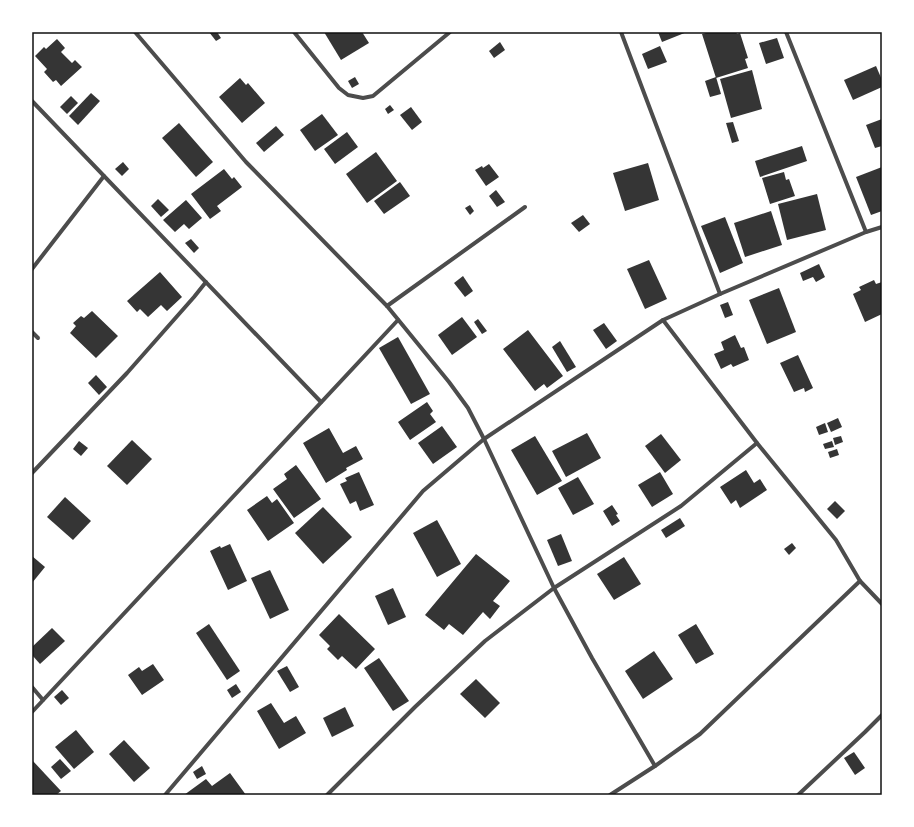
<svg xmlns="http://www.w3.org/2000/svg" width="914" height="827" viewBox="0 0 914 827" font-family="Roboto,sans-serif">
<style>
.building{fill:#353535}
.lines{fill:none;stroke-linecap:round;stroke-linejoin:round}
.minor{stroke:#4c4c4c;stroke-width:4}
.neatline{fill:none;stroke:#111;stroke-width:1.5}
</style>
<rect width="100%" height="100%" fill="#fff"/>
<g class="building">
<path d="M209 32H217L221 38 216 41Z"/>
<path d="M324 32H362L369 43 341 60Z"/>
<path d="M658 32H687L662 42Z"/>
<path d="M710 32H736L737 34 740 33 748 58 745 59 748 68 716 78 702 34Z"/>
<path d="M777 38 784 58 766 64 759 43Z"/>
<path d="M57 39 65 48 61 52 72 63 75 60 82 67 61 86 56 80 53 82 44 72 47 69 35 56 44 47 46 49Z"/>
<path d="M500 42 505 50 494 58 489 51Z"/>
<path d="M660 46 667 62 648 69 642 54Z"/>
<path d="M876 66 882 80V87L853 100 844 80Z"/>
<path d="M752 70 762 109 731 118 720 79Z"/>
<path d="M355 77 359 84 352 88 348 81Z"/>
<path d="M716 77 721 94 710 97 705 81Z"/>
<path d="M240 78 246 85 248 83 265 103 242 123 219 97Z"/>
<path d="M91 93 100 101 78 125 69 116Z"/>
<path d="M71 96 78 103 67 114 60 107Z"/>
<path d="M390 105 394 110 388 114 385 109Z"/>
<path d="M411 107 422 122 412 130 400 115Z"/>
<path d="M322 114 338 135 315 151 300 130Z"/>
<path d="M882 119V146L875 148 866 125Z"/>
<path d="M733 122 739 141 732 143 726 123Z"/>
<path d="M179 123 213 162 196 177 162 138Z"/>
<path d="M276 126 284 135 264 152 256 143Z"/>
<path d="M347 132 358 147 335 164 324 149Z"/>
<path d="M802 146 807 161 760 177 755 161Z"/>
<path d="M376 152 397 181 367 203 346 174Z"/>
<path d="M123 162 129 169 122 176 115 169Z"/>
<path d="M648 163 659 200 625 211 613 173Z"/>
<path d="M489 164 499 177 486 186 475 170 482 166 483 168Z"/>
<path d="M882 167V211L871 215 856 177Z"/>
<path d="M224 169 232 179 234 177 242 187 217 206 221 211 210 219 191 194Z"/>
<path d="M784 172 786 180 789 179 795 196 770 204 762 178Z"/>
<path d="M400 182 410 196 384 214 374 201Z"/>
<path d="M496 190 505 202 497 207 489 196Z"/>
<path d="M817 194 826 230 787 240 778 204Z"/>
<path d="M158 199 169 210 161 217 151 206Z"/>
<path d="M186 200 202 218 189 229 184 224 175 232 163 220Z"/>
<path d="M470 205 474 211 470 215 465 208Z"/>
<path d="M771 211 782 245 745 257 734 223Z"/>
<path d="M583 215 590 224 579 232 571 223Z"/>
<path d="M725 217 743 263 720 273 701 226Z"/>
<path d="M191 239 199 248 194 253 185 243Z"/>
<path d="M649 260 667 299 645 309 627 269Z"/>
<path d="M819 264 825 277 816 282 813 277 803 281 800 273Z"/>
<path d="M160 272 182 297 167 311 161 305 148 317 140 309 137 312 127 301Z"/>
<path d="M463 276 473 291 465 297 454 283Z"/>
<path d="M874 280 876 284 882 282V314L865 322 853 294 861 290 859 287Z"/>
<path d="M779 288 796 332 767 344 749 300Z"/>
<path d="M728 302 733 315 725 318 720 305Z"/>
<path d="M92 311 118 336 96 358 70 333 76 326 73 323 81 316 84 318Z"/>
<path d="M462 317 477 337 452 355 438 335Z"/>
<path d="M478 319 487 331 482 334 474 322Z"/>
<path d="M604 323 617 341 606 349 593 330Z"/>
<path d="M528 330 563 376 547 388 544 384 535 391 503 349Z"/>
<path d="M735 335 741 348 744 347 749 360 733 367 731 364 721 369 714 354 724 350 721 342Z"/>
<path d="M398 337 430 394 411 404 379 348Z"/>
<path d="M560 341 576 367 567 372 552 347Z"/>
<path d="M798 355 813 388 805 392 804 388 794 392 780 363Z"/>
<path d="M96 375 107 387 99 395 88 383Z"/>
<path d="M427 402 433 411 430 414 436 422 410 440 398 422Z"/>
<path d="M838 418 842 427 831 432 827 423Z"/>
<path d="M825 423 828 432 819 435 816 427Z"/>
<path d="M442 426 457 447 433 464 418 443Z"/>
<path d="M329 428 343 453 356 446 363 459 346 468 347 470 326 483 303 443Z"/>
<path d="M587 433 601 458 566 477 552 451Z"/>
<path d="M661 434 681 460 665 473 645 446Z"/>
<path d="M535 436 562 481 537 495 511 450Z"/>
<path d="M841 436 843 442 835 445 833 438Z"/>
<path d="M132 440 152 459 127 485 107 466Z"/>
<path d="M79 441 88 448 81 456 73 449Z"/>
<path d="M832 441 834 447 825 449 823 444Z"/>
<path d="M837 449 839 455 830 458 828 452Z"/>
<path d="M296 465 321 499 294 518 273 489 287 479 284 474Z"/>
<path d="M746 470 754 483 760 479 767 490 740 508 736 500 731 504 720 487Z"/>
<path d="M359 472 374 505 360 511 356 501 350 504 340 484 347 481 345 478Z"/>
<path d="M660 472 673 494 652 507 638 485Z"/>
<path d="M578 477 594 504 573 515 558 488Z"/>
<path d="M267 496 272 503 277 499 294 523 268 541 247 510Z"/>
<path d="M65 497 91 521 73 540 47 517Z"/>
<path d="M835 501 845 511 837 519 827 509Z"/>
<path d="M612 505 618 514 616 515 620 521 612 526 603 511Z"/>
<path d="M323 507 352 537 323 564 295 533Z"/>
<path d="M680 518 685 526 666 538 661 530Z"/>
<path d="M437 520 461 564 437 577 413 533Z"/>
<path d="M561 534 572 561 558 566 547 540Z"/>
<path d="M792 543 796 548 789 555 784 549Z"/>
<path d="M230 544 247 581 228 590 210 551 220 546 221 548Z"/>
<path d="M476 554 510 581 493 601 500 606 490 619 483 612 463 635 449 624 444 630 425 615Z"/>
<path d="M32 556 45 567 32 583Z"/>
<path d="M624 557 641 584 614 600 597 574Z"/>
<path d="M270 570 289 610 270 619 251 578Z"/>
<path d="M393 588 406 617 388 625 375 596Z"/>
<path d="M339 614 375 649 356 669 342 656 338 660 327 649 330 646 319 635Z"/>
<path d="M209 624 240 671 227 680 196 633Z"/>
<path d="M696 624 714 654 696 664 678 635Z"/>
<path d="M52 628 65 641 40 664 32 655V647Z"/>
<path d="M654 651 673 679 643 699 625 671Z"/>
<path d="M379 658 409 701 393 711 364 668Z"/>
<path d="M153 664 164 680 142 695 128 675 139 667 142 671Z"/>
<path d="M287 666 299 687 290 692 277 671Z"/>
<path d="M476 679 500 703 485 718 460 694Z"/>
<path d="M236 684 241 692 232 698 227 690Z"/>
<path d="M62 690 69 698 61 705 54 697Z"/>
<path d="M271 703 284 723 296 716 306 733 279 749 257 711Z"/>
<path d="M345 707 354 726 332 737 323 718Z"/>
<path d="M76 730 94 752 74 769 55 747Z"/>
<path d="M124 740 150 768 134 782 109 754Z"/>
<path d="M854 752 865 768 855 775 844 758Z"/>
<path d="M60 759 71 771 61 779 51 767Z"/>
<path d="M32 760 61 791 56 795H32Z"/>
<path d="M202 766 206 774 197 779 193 772Z"/>
<path d="M230 773 246 795H184L206 779 212 786Z"/>
</g>
<g class="lines">
<g class="minor">
<path d="M135 32 246 162 387 306 449 382 468 408 484 439 554 588 592 658 655 766"/>
<path d="M294 32 339 88 348 95 363 98 373 96 450 32"/>
<path d="M621 32 720 294"/>
<path d="M786 32 866 232"/>
<path d="M32 101 321 402"/>
<path d="M32 269 104 176"/>
<path d="M387 306 525 207"/>
<path d="M663 320 757 443 836 540 860 581 882 604"/>
<path d="M32 332 38 338"/>
<path d="M32 473 127 373 194 297 206 282"/>
<path d="M32 687 43 700"/>
<path d="M32 712 398 320"/>
<path d="M165 795 423 491 484 439 663 320 720 294 866 232 882 227"/>
<path d="M327 795 415 707 485 641 554 588 681 506 757 443"/>
<path d="M610 795 655 766 700 734 860 581"/>
<path d="M798 795 865 732 882 715"/>
</g>
</g>
<rect width="914" height="827" fill="none" stroke="#ffffff" stroke-width="66"/>
<rect x="33" y="33" width="848" height="761" class="neatline"/>
</svg>
